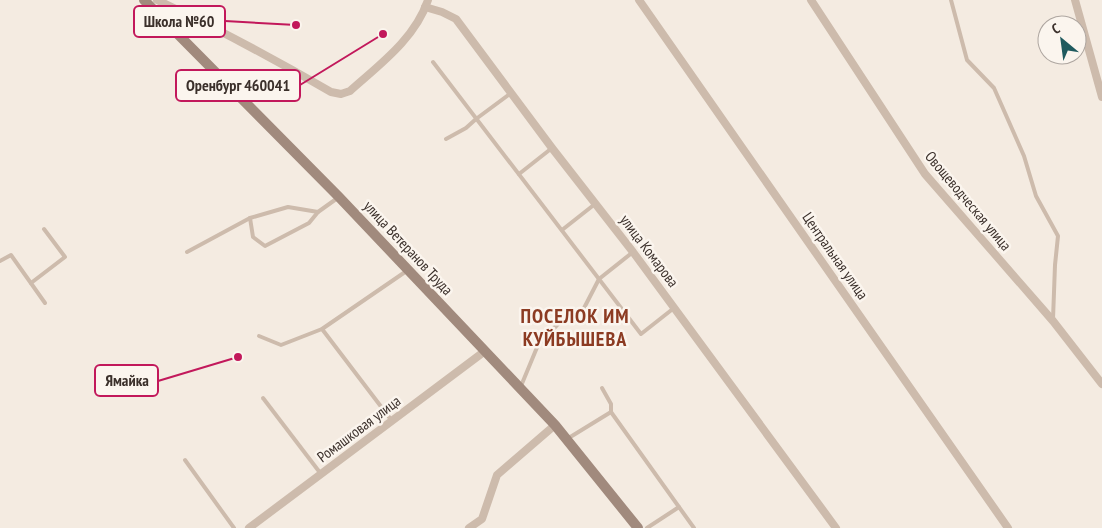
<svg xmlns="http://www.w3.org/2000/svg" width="1102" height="528" viewBox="0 0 1102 528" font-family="'PT Sans Narrow',sans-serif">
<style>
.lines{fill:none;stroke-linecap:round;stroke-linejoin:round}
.lane{stroke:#cdbbac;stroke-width:4}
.street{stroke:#cdbbac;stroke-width:8}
.secondary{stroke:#a18a7d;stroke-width:10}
.labels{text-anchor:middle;stroke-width:5;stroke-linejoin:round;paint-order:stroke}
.street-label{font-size:15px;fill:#3b302b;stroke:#fbf5ee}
.district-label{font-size:20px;font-weight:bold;letter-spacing:1px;fill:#8c3b22;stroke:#fbf5ee}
.leader{fill:none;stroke:#c2185b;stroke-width:2}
.callout-dot{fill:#c2185b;stroke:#fbf5ee;stroke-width:2}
.callout{fill:#fbf5ee;stroke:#c2185b;stroke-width:2}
.callout-label{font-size:16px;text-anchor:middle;font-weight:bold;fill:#3b302b}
</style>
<rect width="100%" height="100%" fill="#f4ebe1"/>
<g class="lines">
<g class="lane">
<path d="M951 0 967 60 994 88 1024 156 1036 196 1058 236 1055 265 1053 319"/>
<path d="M433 62 641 334 674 308"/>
<path d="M446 139 466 128 476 119 511 93"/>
<path d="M519 174 552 148"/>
<path d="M250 218 253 237 265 246 309 223 318 212"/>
<path d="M562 230 595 204"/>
<path d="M187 252 250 218 288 207 318 212 339 197"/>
<path d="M0 261 11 255 45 303"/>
<path d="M31 283 65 257 44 229"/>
<path d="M322 329 392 421"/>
<path d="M259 336 281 345 322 329 408 270"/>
<path d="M521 386 538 345 558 324 583 310 599 279 633 252"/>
<path d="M602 388 611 404V412"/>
<path d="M263 398 321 474"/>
<path d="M567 439 611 412 694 528"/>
<path d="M185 460 234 528"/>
<path d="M647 528 679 507"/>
</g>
<g class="street">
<path d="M157 0C216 28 274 59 331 92L341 94 350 91C379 65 415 39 428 0"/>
<path d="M639 0 1008 528"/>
<path d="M811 0 925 174 1053 321 1102 384"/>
<path d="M1075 0 1102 97"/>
<path d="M425 7 442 12 456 19 552 148 633 252 836 528"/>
<path d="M249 528 485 351"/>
<path d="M469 528 482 519 497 475 555 425"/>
</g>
<path class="secondary" d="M144 0 339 197 555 425 638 528"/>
</g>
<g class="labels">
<g class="street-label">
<text transform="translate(968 201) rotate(50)" y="5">Овощеводческая улица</text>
<text transform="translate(408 248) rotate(47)" y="5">улица Ветеранов Труда</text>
<text transform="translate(649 251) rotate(53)" y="5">улица Комарова</text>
<text transform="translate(835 256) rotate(55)" y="5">Центральная улица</text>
<text transform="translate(359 429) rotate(-37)" y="5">Ромашковая улица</text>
</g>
<g class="district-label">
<text x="575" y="323">ПОСЕЛОК ИМ<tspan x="575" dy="23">КУЙБЫШЕВА</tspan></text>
</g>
</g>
<path class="leader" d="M296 25L225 21M383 34L300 85M238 357L158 381"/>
<g class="callout-dot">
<circle cx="296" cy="25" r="5"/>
<circle cx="383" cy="34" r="5"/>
<circle cx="238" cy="357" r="5"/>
</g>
<g class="callout">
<rect x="134" y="6" width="91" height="31" rx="5"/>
<rect x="176" y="70" width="124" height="31" rx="5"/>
<rect x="95" y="365" width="63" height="31" rx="5"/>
</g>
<g class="callout-label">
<text x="179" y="27">Школа №60</text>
<text x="238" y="91">Оренбург 460041</text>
<text x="127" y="386">Ямайка</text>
</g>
<g transform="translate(1062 40) rotate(331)"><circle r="24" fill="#fbf5ee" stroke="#aea6a0"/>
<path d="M0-4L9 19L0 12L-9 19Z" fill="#1f5a5e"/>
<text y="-8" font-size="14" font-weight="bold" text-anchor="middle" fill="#3b302b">С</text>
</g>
</svg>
